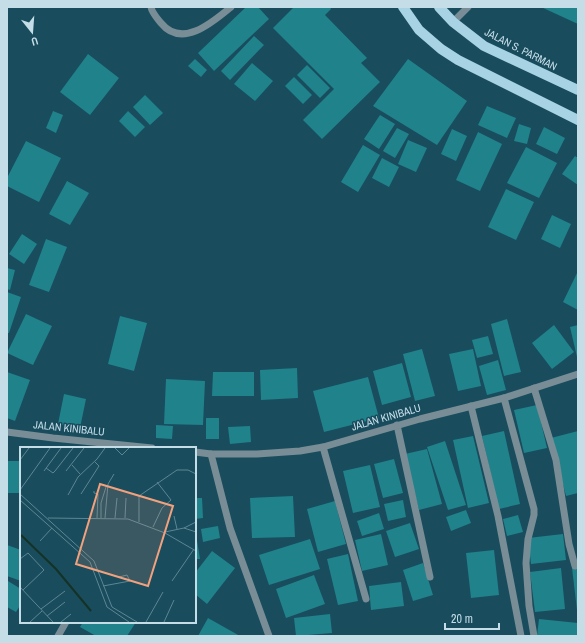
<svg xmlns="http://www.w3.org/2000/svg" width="585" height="643" viewBox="0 0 585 643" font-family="'Archivo Narrow',sans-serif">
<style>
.building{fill:#20828b}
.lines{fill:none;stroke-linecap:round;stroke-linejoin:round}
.minor{stroke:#788d95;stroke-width:7}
.major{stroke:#a7d3e4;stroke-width:10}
.labels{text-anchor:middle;stroke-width:3;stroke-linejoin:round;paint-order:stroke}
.street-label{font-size:11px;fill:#c4dde7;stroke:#194c5d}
.inset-river{fill:none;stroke:#143226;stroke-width:2}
.inset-road{fill:none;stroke:#5d8694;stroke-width:1}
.view{fill:#f1a17d;fill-opacity:0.15;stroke:#f1a17d;stroke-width:2}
.inset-edge{fill:none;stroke:#c4dde7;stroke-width:2}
</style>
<rect width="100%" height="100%" fill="#194c5d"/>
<g class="building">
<path d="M246 7H258L269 19 214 71 198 53Z"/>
<path d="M294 7H330L331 9 325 15 367 58 361 63 380 82 322 139 303 120 334 89 273 28Z"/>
<path d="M541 7H578V24Z"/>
<path d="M254 36 264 45 230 80 221 71Z"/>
<path d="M88 54 119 78 90 115 60 92Z"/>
<path d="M195 59 207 70 201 77 188 66Z"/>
<path d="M408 59 467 101 437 145 373 106Z"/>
<path d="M252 63 273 81 255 101 234 84Z"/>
<path d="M307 65 330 88 320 98 297 75Z"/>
<path d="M294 77 312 95 303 104 285 86Z"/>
<path d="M145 95 163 113 150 125 133 107Z"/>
<path d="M487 106 516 118 507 138 478 125Z"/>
<path d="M53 111 63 115 56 133 46 128Z"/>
<path d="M128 111 145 127 135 137 119 121Z"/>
<path d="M380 115 395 124 379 149 364 139Z"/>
<path d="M519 124 531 128 527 144 514 141Z"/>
<path d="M544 127 565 138 557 154 536 144Z"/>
<path d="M397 128 409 134 395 158 383 151Z"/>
<path d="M452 129 467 136 456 161 441 154Z"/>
<path d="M478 132 502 144 480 191 456 180Z"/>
<path d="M408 140 427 148 416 172 398 164Z"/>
<path d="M26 141 61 158 39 202 7 186V178Z"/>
<path d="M363 145 380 155 358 192 341 182Z"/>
<path d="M526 147 557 163 539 198 507 183Z"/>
<path d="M575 156 578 158V185L562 174Z"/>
<path d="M382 158 399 167 389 187 372 178Z"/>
<path d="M67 181 89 193 70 225 49 214Z"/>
<path d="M506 189 534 202 516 240 488 227Z"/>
<path d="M552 215 571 224 560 248 541 239Z"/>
<path d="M22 234 37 244 24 264 9 254Z"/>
<path d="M46 239 67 247 49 292 29 285Z"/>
<path d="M7 268 15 270 10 290 7 289Z"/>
<path d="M578 271V310L563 302Z"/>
<path d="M7 292 21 297 9 333H7Z"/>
<path d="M26 314 52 326 33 365 7 353Z"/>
<path d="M120 316 147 323 134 371 108 364Z"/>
<path d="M507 319 521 372 504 376 491 324Z"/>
<path d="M554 325 574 352 552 369 532 343Z"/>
<path d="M578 325V356L577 357 570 327Z"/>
<path d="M488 336 493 354 477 358 472 340Z"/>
<path d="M422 349 435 396 415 401 403 354Z"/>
<path d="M473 349 481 386 458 391 449 354Z"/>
<path d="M498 360 506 390 487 395 479 366Z"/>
<path d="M402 363 411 397 382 405 373 371Z"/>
<path d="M297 368 298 398 261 400 260 370Z"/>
<path d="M7 372 30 380 15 421 7 418Z"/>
<path d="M213 372H254V396H212Z"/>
<path d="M368 377 379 418 324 432 313 391Z"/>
<path d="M166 379 205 381 203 425 164 424Z"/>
<path d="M64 394 86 399 80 428 58 424Z"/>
<path d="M537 405 547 448 524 453 514 410Z"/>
<rect x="206" y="418" width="13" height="21"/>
<path d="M156 425 173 426 172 439 156 438Z"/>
<path d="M250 426 251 442 230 444 228 427Z"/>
<path d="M504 431 520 504 499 509 482 436Z"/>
<path d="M578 431V493L566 496 551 438Z"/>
<path d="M473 436 489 503 468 508 453 440Z"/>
<path d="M445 441 466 505 448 510 427 447Z"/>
<path d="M427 449 442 504 419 510 405 454Z"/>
<path d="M394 459 403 493 383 498 374 464Z"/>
<rect x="7" y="461" width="14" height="32"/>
<path d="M370 465 380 507 353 513 343 471Z"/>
<path d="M293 496 295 537 252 538 250 498Z"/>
<path d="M195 498H202L203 518 195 519Z"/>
<path d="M403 500 406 517 388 521 384 504Z"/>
<path d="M335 501 346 544 318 552 307 509Z"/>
<path d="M466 510 471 523 451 531 446 517Z"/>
<path d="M379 513 384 529 362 536 357 521Z"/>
<path d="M518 515 523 532 507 536 503 519Z"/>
<path d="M410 523 419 549 395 557 386 531Z"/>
<path d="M218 526 220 538 203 542 201 529Z"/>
<path d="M195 534H196L200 559H195Z"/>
<path d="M381 534 388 565 362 571 355 540Z"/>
<path d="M563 534 566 560 531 564 528 538Z"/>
<path d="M310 539 320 569 269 585 259 555Z"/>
<path d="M7 545 21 550V581L7 576Z"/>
<path d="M494 550 499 595 471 598 466 553Z"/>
<path d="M212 551 235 568 207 604 195 594V573Z"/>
<path d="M348 554 358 601 338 605 327 559Z"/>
<path d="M423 563 433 595 413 601 403 570Z"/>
<path d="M578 567V610H577L572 568Z"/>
<path d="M561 568 565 609 535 612 530 572Z"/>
<path d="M314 575 325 604 286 618 276 589Z"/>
<path d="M8 581 21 589V604L16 612 7 607V583Z"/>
<path d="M401 582 404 606 371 610 369 586Z"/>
<path d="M330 614 332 633 296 636 294 618Z"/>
<path d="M208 618 240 636H198Z"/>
<path d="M539 619 578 623 577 636H537Z"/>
<path d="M83 622H136L127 636H96L80 627Z"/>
</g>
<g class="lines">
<g class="minor">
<path d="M151 7C152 13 157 18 161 23 182 49 213 22 231 7"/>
<path d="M453 22 468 7"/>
<path d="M534 388 556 460 569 544 575 566 578 565"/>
<path d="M504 398 534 509V515L528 539 526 563 529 606 534 636"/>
<path d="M471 406 498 516 521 636"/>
<path d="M397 425 430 577"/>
<path d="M7 432 53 438 152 448"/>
<path d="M323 447 366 599"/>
<path d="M195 452 211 454H257L300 451 323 447 420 419 504 398 578 374"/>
<path d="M211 454 230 528 269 636"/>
<path d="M58 636 66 622"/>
</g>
<g class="major">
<path d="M403 7 419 30 441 49 458 60 578 120"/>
<path d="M439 7 453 22 484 46 578 90"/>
</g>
</g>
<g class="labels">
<g class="street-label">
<text transform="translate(521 49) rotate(27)" y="4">JALAN S. PARMAN</text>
<text transform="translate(386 417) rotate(-16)" y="4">JALAN KINIBALU</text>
<text transform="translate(69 428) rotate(6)" y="4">JALAN KINIBALU</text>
</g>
</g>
<g transform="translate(20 447)">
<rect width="176" height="176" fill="#194c5d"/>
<path class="inset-river" d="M1 88 36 122 71 164"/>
<path class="inset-road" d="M95 1 102 8 109 1M0 13 9 1M52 18 60 27M26 21 33 26 35 24 53 1M24 24 41 1M46 24 64 1M0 43 30 1M74 44V46L78 47 77 71M0 47 74 114 92 160 117 175M61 47 79 19 75 15M48 48 58 30 77 12 85 1M0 53 70 115 87 160 109 175M154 69 157 82M28 71 108 72 145 86 176 104M81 71V56L86 40M85 71 88 37 94 27M95 71 97 51M105 71 106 51M119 75V49L157 23H168L176 27M133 80 142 61 151 53 137 35M164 81 176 85M145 85 164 81 176 75M20 94 32 81M0 112 8 106 24 123 3 143M152 134 174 102M83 139 110 134 107 128 99 130M0 140 33 175M21 162 45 144M27 169 45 155M10 175 22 164M41 175 51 167M126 175 143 145M144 175 154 153"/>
<path class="view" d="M80 37 153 59 128 139 56 117Z"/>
<rect width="176" height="176" class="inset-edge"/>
</g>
<rect width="585" height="643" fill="none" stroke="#c4dde7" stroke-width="16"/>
<g transform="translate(32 32) rotate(163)" stroke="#194c5d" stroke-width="3" paint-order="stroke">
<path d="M0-3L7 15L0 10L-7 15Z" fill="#c4dde7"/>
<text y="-6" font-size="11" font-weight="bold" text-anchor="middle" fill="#c4dde7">U</text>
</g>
<path d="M445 623v6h54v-6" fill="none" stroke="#c4dde7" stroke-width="2"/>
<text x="451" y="623" font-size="12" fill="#c4dde7" stroke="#194c5d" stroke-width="3" paint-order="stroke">20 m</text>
</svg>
